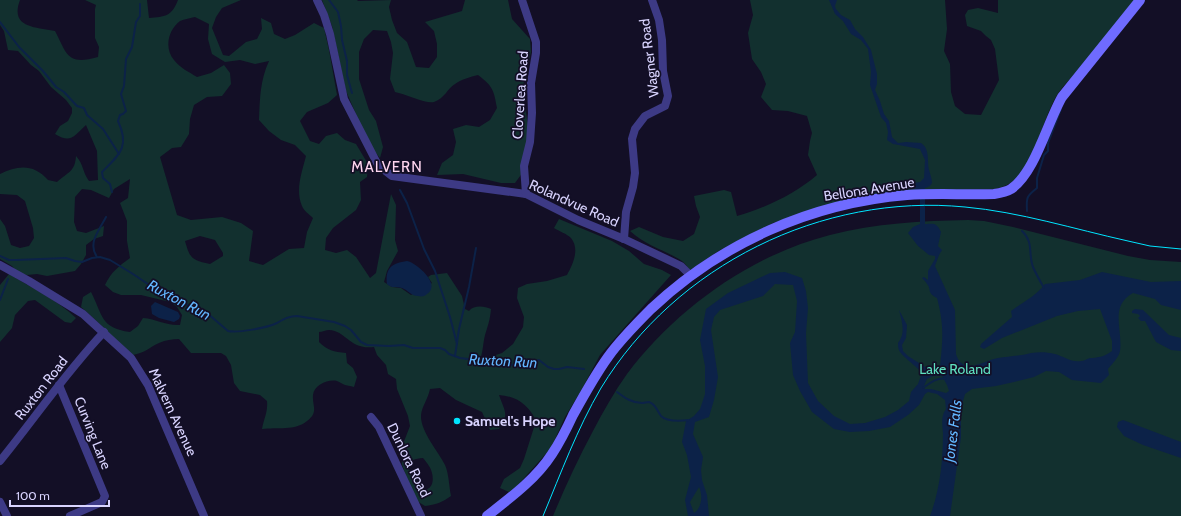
<svg xmlns="http://www.w3.org/2000/svg" width="1181" height="516" viewBox="0 0 1181 516" font-family="Cabin,sans-serif">
<style>
.green{fill:#12302f;fill-rule:evenodd}
.water{fill:#0c2248;fill-rule:evenodd}
.lines{fill:none;stroke-linecap:round;stroke-linejoin:round}
.stream{stroke:#0c2248;stroke-width:2}
.street{stroke:#3d3a85;stroke-width:8}
.secondary{stroke:#6f6bff;stroke-width:10}
.tram{stroke:#00e5ff;stroke-width:1}
.poi-dot{fill:#00e5ff;stroke:#130f26;stroke-width:1.5}
.labels{text-anchor:middle;stroke-width:3.5;stroke-linejoin:round;paint-order:stroke}
.street-label{font-size:14px;fill:#d9d4ff;stroke:#130f26}
.park-label{font-size:14px;fill:#5fe0c0;stroke:#130f26}
.poi-label{font-size:14px;font-weight:bold;fill:#d9d4ff;stroke:#130f26;text-anchor:start}
.neighbourhood-label{font-size:15px;letter-spacing:1px;fill:#ffd6f0;stroke:#130f26}
.water-label{font-size:15px;font-style:italic;fill:#62b6ff;stroke:#130f26}
</style>
<rect width="100%" height="100%" fill="#130f26"/>
<g class="green">
<path d="M0 0H20C9 29 38 27 55 31 67 54 67 66 98 57L99 47 95 38V9L96 5 85 0H147L149 18C165 17 172 16 178 0H241L222 8 216 17 212 28 223 55 229 56 246 42 257 39 262 29 261 18 271 23 274 34 285 39 295 35 314 23 324 28 329 50 337 95 328 103 307 112 300 121 310 141 319 144 326 136 337 133 345 140 356 144 368 164 367 177 360 182 361 200 356 210 333 228 326 238 325 250 336 253 347 250 356 257 370 278 376 273 391 194 396 205 395 240 398 251 387 271 384 282 392 287 401 288 411 295 432 283 428 277 431 275 447 273 462 296 465 309 469 311C474 305 484 306 491 309 490 320 488 325 485 335 483 343 483 352 480 360L502 353 513 344 523 327 524 317 517 298 518 288 527 284 547 281 567 275C573 264 580 249 571 238 567 234 559 231 554 228L559 219 612 241 629 251 644 264 662 270 671 275 600 355 582 389 565 417 551 448 517 486 509 492 500 488 504 479 520 468 524 459 536 421C529 405 516 396 499 395 504 410 510 414 499 429L490 430 482 412 456 400 440 388 430 389C428 399 422 406 421 415 420 431 438 451 445 465 449 474 449 486 451 496 443 502 435 505 425 506L417 501 408 483 402 464 403 444 410 426 408 416 397 389 396 379 388 374 386 365 377 355 374 347C349 350 347 331 329 330 326 330 322 332 319 332V342C327 350 334 352 346 353L347 363 353 368 357 377 354 387C352 386 348 386 345 385 342 384 340 382 337 381 328 379 314 385 313 395 312 406 319 412 307 421 295 431 277 427 262 429 264 418 268 412 267 401L260 395 240 391 234 383 231 365 226 356 221 353H191L179 339C172 339 166 340 159 343 148 348 147 352 133 355 115 340 99 322 81 307L83 297 91 292C103 315 100 328 130 332L138 326 143 318C157 319 166 326 180 325L182 315 177 307 170 302 141 295H121L113 292 105 285C111 272 119 266 130 258L127 241V221L120 203 128 198 130 179 114 189 109 198 91 190 82 189 75 197 74 222 77 231 86 233 104 226 103 236 94 239 86 245V255L81 264 75 271 47 276 37 274 27 275 18 273 12 266 0 259V219L5 226 11 245 20 248 29 246 34 238 33 228 25 201 17 195 0 194V174C18 165 34 164 48 180L57 182C68 172 75 172 76 156 84 165 82 171 89 181L98 180 97 151 86 125C74 136 71 144 55 134L60 126 68 121 72 113V108L66 100 51 87 39 71 31 65 18 51 8 50 4 31 0 25ZM195 17 209 24 208 39 212 54 225 62 240 60 255 64 269 61C260 81 260 97 259 120L269 131 281 140 295 145 306 156C302 172 295 190 302 206 304 211 309 214 313 218L307 232 304 248 289 249 263 265 249 261 253 231 241 223 222 217 191 220 177 215 160 157 172 148 181 147 189 134 190 119 194 105 207 97 222 96 231 84 230 73 224 65 211 73 197 77C189 72 180 68 174 60 164 48 168 30 180 21 184 19 191 18 195 17ZM200 236 215 240 223 253V256L210 264C192 260 190 259 185 241ZM423 458C425 460 427 463 429 466 435 475 435 493 420 489L417 480 408 468C409 459 415 459 423 458Z"/>
<path d="M322 0H357L358 1 391 0 389 7 392 20 397 33 407 42 416 67 429 68 437 57V44L434 31 425 22 462 11 465 0H508L512 19 530 39 531 52 524 79 523 92 529 133 523 172 515 183H501L463 174 437 175 442 163 453 155 456 142 453 129 466 125 479 127 490 120 497 108C494 91 493 86 478 75 470 77 462 79 455 84 447 89 445 98 434 102 426 104 405 94 395 92L390 79 393 53 391 42 387 31 373 30 364 39 359 52V79L369 110 376 121 383 147 380 158 369 144 346 91 332 26Z"/>
<path d="M750 0H945L947 29 944 51 950 64 951 92 955 106 965 114 981 115 999 80 995 49 991 40 986 36 981 31 967 26 965 15 968 10 978 8 998 13V0H1135C1118 21 1102 42 1085 62 1076 73 1065 83 1057 95 1043 119 1038 150 1021 173 1013 183 1005 187 993 189L890 192 819 207 773 223 720 250 690 270C687 266 683 261 679 259 662 249 645 245 630 231L639 227 663 237 683 241 694 234 700 217 696 206 694 196 724 190 731 192 737 216C765 208 795 194 817 175L808 155 810 141 812 133 807 116 788 111 772 110 761 97 766 84 761 72 752 59 748 33 753 15Z"/>
<path d="M968 220 984 221 1013 227 1128 256 1150 260 1181 262V516H553C565 487 578 459 593 431 603 412 614 392 627 374 676 309 751 255 830 235 876 223 921 221 968 220Z"/>
<path d="M9 274C32 288 57 300 76 318L71 323 65 322 35 300 28 301 15 315 12 328 0 342V285Z"/>
</g>
<g class="water">
<path d="M829 0H837L835 6 836 9 841 15 850 20 855 29 863 37 871 50 877 74V84L875 90 880 101 884 114 889 121 892 137 898 143 906 142 921 143C930 149 927 160 929 170 930 174 932 178 932 183L930 186 925 188V224C934 224 936 222 941 232L938 246 942 250 939 255 935 266 955 310 956 354C963 377 984 360 998 358 1009 356 1020 356 1031 353 1039 352 1047 352 1055 354 1063 356 1072 363 1081 361 1084 361 1086 359 1090 358 1099 358 1105 356 1112 351V341L1100 309 1078 311 1057 316 1002 338 984 349 980 347 981 344 1012 317 1011 311C1023 302 1036 296 1045 284L1080 280 1102 272 1151 282 1181 281V310L1161 305 1155 299 1133 293C1109 306 1123 330 1120 351 1119 357 1112 364 1108 369L1109 375 1101 383 1072 380 1059 372 1046 371 1034 377 1014 382 996 386 972 389 965 394 961 408V437L950 516H930C940 490 943 460 943 433 942 425 941 415 946 409L945 400 937 394 928 392 925 394 919 405 908 415 890 427 869 431 850 432 834 429 812 412 800 391 793 375 790 343 795 332 797 301 793 285 775 284 763 296 720 310 714 317 711 330 718 377 714 400 709 417 695 422 693 434 703 457 701 470 702 480 707 495 709 516H688L685 500 691 477 687 455 682 442 686 421 694 416 700 409 705 394V366L700 340 706 309 728 293 770 273 785 272 802 278 806 291 808 308 806 333 808 383 818 401 834 416 850 424 865 423 885 417 898 410 909 401 911 392 918 384 922 373C918 367 901 356 899 350 898 348 898 345 898 343 906 333 902 322 899 310L907 325 906 338 902 345 903 351 908 356 930 370H941L940 366C943 339 944 324 937 298 926 292 932 290 927 284 926 282 924 280 922 278L924 277 928 280V271L935 259V256L929 255 918 246 908 233 913 227 920 224V189H915L913 186 914 183 920 182 924 178 925 160 920 149 893 144 887 140 888 132 886 123 881 117 870 85 871 72 868 49 861 40 851 34 843 21 835 14ZM933 376H942L947 385 949 391 946 393 931 389H925L924 386 927 379ZM699 487C703 495 702 508 694 513L690 502Z"/>
<path d="M407 261C417 263 442 285 427 294 425 296 422 297 418 296 411 296 408 290 402 288 396 286 392 289 387 284 385 268 392 263 407 261Z"/>
<path d="M155 302 178 312 180 316 179 319 174 322 159 318 152 314 151 306Z"/>
<path d="M1135 309 1143 310 1169 335 1181 338V351L1171 350 1156 342 1145 321H1141L1138 318 1140 316 1138 314 1132 313V311Z"/>
<path d="M1123 420 1181 442V458L1143 445 1124 436 1117 427 1118 422Z"/>
</g>
<g class="lines">
<g class="stream">
<path d="M329 0 338 12 341 26 342 40 347 61V75L352 93"/>
<path d="M0 22 19 47 43 71 56 87 64 92 77 106 84 108 87 115 103 129 119 154"/>
<path d="M400 190 407 203 424 249 435 271 450 317 457 344"/>
<path d="M112 192 110 184 103 178 102 172C120 154 130 147 118 121L120 115 123 114 126 111 121 94 124 86 126 59 132 47 136 22 140 16V4"/>
<path d="M1027 211C1026 197 1027 196 1037 188V178L1044 155 1048 151V143L1061 109"/>
<path d="M1022 231C1034 242 1028 254 1033 267 1036 274 1040 281 1044 288"/>
<path d="M0 256 9 260H16L66 258 75 261 82 262 92 258 100 257 110 260 133 274 164 295 207 313 228 331C238 333 267 328 277 323 284 319 289 316 297 316L334 322 345 326 351 330 361 342 367 345 389 346 404 345 413 348H440L445 350 449 354 460 358 513 365H522L539 360 548 367 554 369H559L567 367 584 369"/>
<path d="M97 257C87 243 100 229 106 217"/>
<path d="M0 300 8 279"/>
<path d="M455 356 459 329 469 287 476 248"/>
<path d="M923 388C930 383 937 377 946 379"/>
<path d="M617 392C625 398 632 403 642 403 644 403 647 402 649 402 656 404 657 411 661 416 667 422 681 421 689 420"/>
</g>
<g class="street">
<path d="M317 0 324 15 330 34 344 99 378 165 392 176 526 194 578 220 624 239 681 266 691 276"/>
<path d="M522 0 536 42V53L531 83 532 113 530 142 524 166 526 194"/>
<path d="M624 239 626 212 633 187 635 173 632 139 635 129 645 116 665 106 668 96 663 71 662 40 659 20 652 0"/>
<path d="M0 265 29 281 83 314 131 358 148 385 204 516"/>
<path d="M59 385 105 496 102 502 70 516"/>
<path d="M371 417 379 427 421 516"/>
<path d="M0 461C35 418 66 372 104 332"/>
<path d="M0 502 7 516"/>
</g>
<path class="secondary" d="M487 516C510 498 536 479 552 454 560 442 567 428 573 415 584 395 595 375 608 357 620 340 636 324 651 309 721 243 811 203 907 195 936 193 965 195 994 194 1000 193 1006 192 1011 189 1035 173 1047 123 1062 97L1140 0"/>
<path class="tram" d="M543 516C561 473 577 429 601 388 676 265 822 193 965 207 1020 212 1074 229 1128 241L1150 246 1181 249"/>
</g>
<circle class="poi-dot" cx="457" cy="421" r="4"/>
<g class="labels">
<g class="street-label">
<text transform="translate(649 58) rotate(-97)" y="5">Wagner Road</text>
<text transform="translate(520 95) rotate(-86)" y="5">Cloverlea Road</text>
<text transform="translate(869 189) rotate(-9)" y="5">Bellona Avenue</text>
<text transform="translate(574 203) rotate(24)" y="5">Rolandvue Road</text>
<text transform="translate(41 388) rotate(-52)" y="5">Ruxton Road</text>
<text transform="translate(173 412) rotate(65)" y="5">Malvern Avenue</text>
<text transform="translate(93 433) rotate(68)" y="5">Curving Lane</text>
<text transform="translate(409 460) rotate(64)" y="5">Dunlora Road</text>
</g>
<g class="park-label">
<text x="955" y="374">Lake Roland</text>
</g>
<g class="poi-label">
<text x="465" y="426">Samuel's Hope</text>
</g>
<g class="neighbourhood-label">
<text x="387" y="172">MALVERN</text>
</g>
<g class="water-label">
<text transform="translate(179 300) rotate(28)" y="5">Ruxton Run</text>
<text transform="translate(503 361) rotate(3)" y="5">Ruxton Run</text>
<text transform="translate(953 431) rotate(-83)" y="5">Jones Falls</text>
</g>
</g>
<path d="M10 500v6h99v-6" fill="none" stroke="#d9d4ff" stroke-width="2"/>
<text x="16" y="500" font-size="12" fill="#d9d4ff" stroke="#130f26" stroke-width="3" paint-order="stroke">100 m</text>
</svg>
